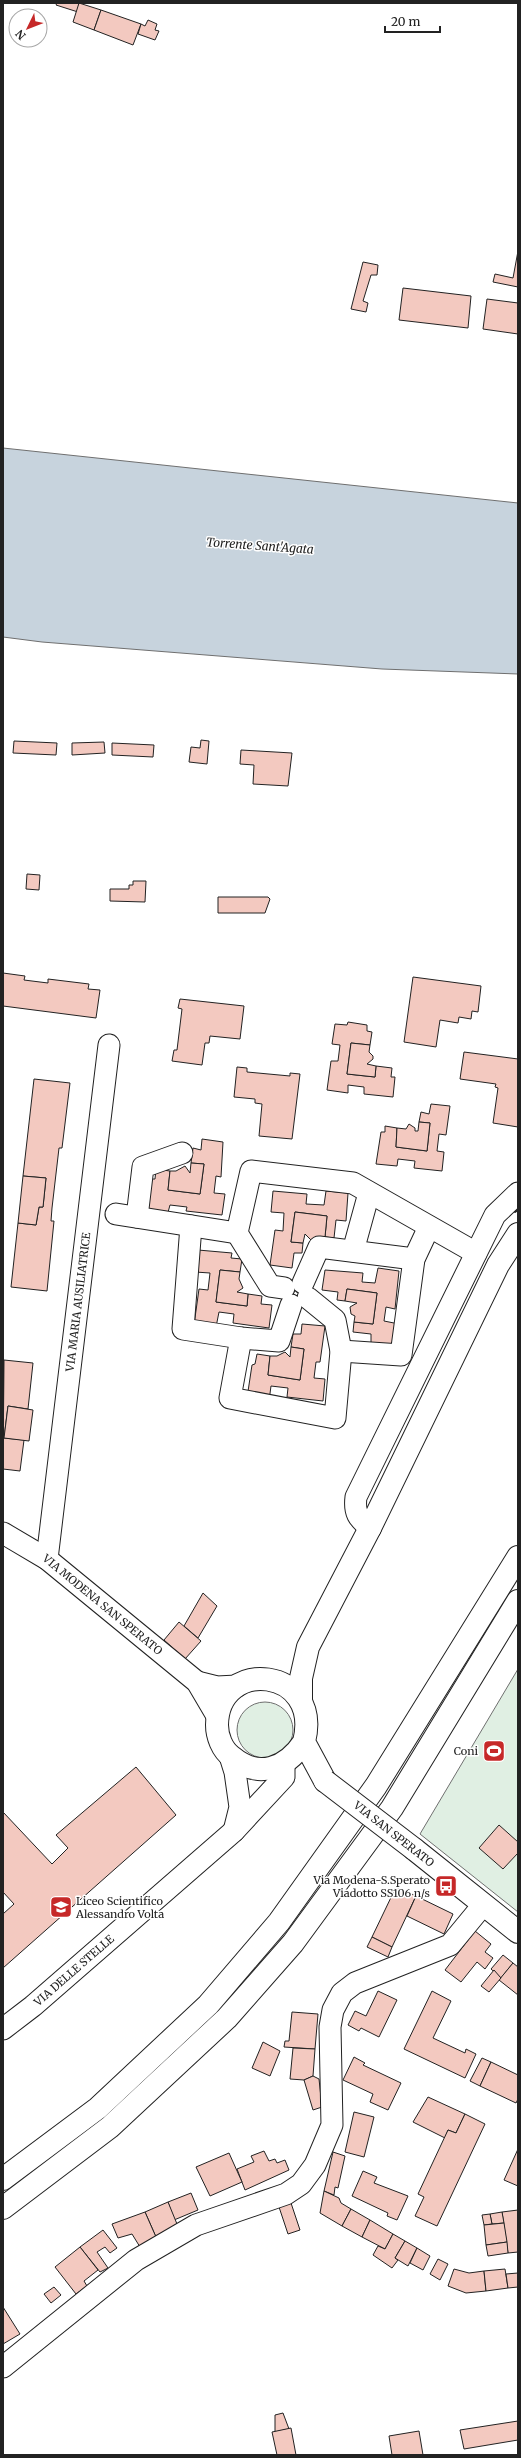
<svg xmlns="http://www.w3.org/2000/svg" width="521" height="2458" viewBox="0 0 521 2458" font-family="Merriweather,serif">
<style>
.green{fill:#e0efe3;stroke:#6f6f6f}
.water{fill:#c7d3dd;stroke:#6f6f6f}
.building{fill:#f3c9c0;stroke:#222}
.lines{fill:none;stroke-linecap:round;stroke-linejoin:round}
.minor-casing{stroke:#222;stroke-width:23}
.major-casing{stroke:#222;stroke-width:24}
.highway-casing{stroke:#222;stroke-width:24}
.minor{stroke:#fff;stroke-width:21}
.major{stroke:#fff;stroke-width:22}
.highway{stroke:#fff;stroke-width:22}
.major-bridge-casing{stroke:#222;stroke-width:24;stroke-linecap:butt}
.major-bridge{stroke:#fff;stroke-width:22}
.wall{stroke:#222;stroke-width:2}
.labels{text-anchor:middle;stroke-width:3;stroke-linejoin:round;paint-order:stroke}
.street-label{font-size:11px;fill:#222;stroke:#fff}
.poi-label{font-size:11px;fill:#222;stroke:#fff;text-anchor:end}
.water-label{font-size:12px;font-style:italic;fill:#222;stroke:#fff}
</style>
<rect width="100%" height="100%" fill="#fff"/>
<g class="green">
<path d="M518 1669V1912L420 1834Z"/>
<circle cx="265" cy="1730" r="28"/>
</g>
<path class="water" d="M3 448 518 503V674L382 669 42 642 3 637Z"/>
<g class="building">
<path d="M57 3H79L78 12 56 5Z"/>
<path d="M79 3 101 10 94 30 73 22Z"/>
<path d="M101 10 141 24 133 45 94 30Z"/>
<path d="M148 20 157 24 155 30 159 31 155 40 138 34 141 24 145 26Z"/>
<path d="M518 251V287L493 282 495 274 513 278Z"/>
<path d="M363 262 378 265 377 275H371L363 301 368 303 366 312 351 309Z"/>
<path d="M403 288 471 296 468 328 399 320Z"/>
<path d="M487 299 518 303V334L483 329Z"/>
<path d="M201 740 209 741 207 764 189 762 191 747 200 748Z"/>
<path d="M14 741 57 743 56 755 13 753Z"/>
<path d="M104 742 105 753 72 755V743Z"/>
<path d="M112 743 154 745 153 757 112 755Z"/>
<path d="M241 750 292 753 288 786 253 784 254 765 240 764Z"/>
<path d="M27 874 40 875 39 890 26 889Z"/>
<path d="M133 881H146L145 902 110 901V889H129V885H133Z"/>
<path d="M218 897H268L270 899 265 913H218Z"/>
<path d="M3 973 25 976 24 980 48 983V979L89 984 88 989 100 990 96 1018 3 1006Z"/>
<path d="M413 977 481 986 478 1012 472 1011 471 1019 459 1017 458 1023 440 1020 436 1047 404 1042Z"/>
<path d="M180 999 244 1006 240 1039 210 1036 209 1043H205L202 1065 172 1061 174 1050H177L182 1009 178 1008Z"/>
<path d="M348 1022 367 1025V1031L372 1032 370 1045 351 1043 347 1074 375 1077 376 1066 392 1068 391 1077H395L393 1097 364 1094V1087L348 1085V1093L327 1090 331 1061H338L340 1045 332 1044 335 1024 347 1025Z"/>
<path d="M351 1043 370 1045 369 1052 373 1056V1059L367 1064 376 1066 375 1077 347 1074Z"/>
<path d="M464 1052 518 1059V1127L493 1123 498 1088 495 1087 496 1084 460 1079Z"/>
<path d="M237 1067 247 1068V1072L290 1076V1073L300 1074 292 1139 259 1136 262 1104 255 1103V1099L234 1097Z"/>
<path d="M34 1079 70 1083 62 1148H59L52 1208 51 1221H54L47 1291 11 1287 18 1223 36 1225 39 1207H43L46 1178 23 1176Z"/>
<path d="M431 1104 450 1106 446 1135 439 1134 437 1151 444 1152 442 1171 414 1168 415 1161 398 1159 397 1166 376 1164 381 1132H385V1126L397 1128 396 1147 427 1151 430 1123 419 1122 421 1112 429 1114Z"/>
<path d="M419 1122 430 1123 427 1151 396 1147 397 1128 406 1129 409 1124 415 1128V1131H418Z"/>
<path d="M202 1139 223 1142 221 1177 216 1176 214 1193 225 1194 222 1215 186 1211 187 1207 170 1205 167 1216 147 1213 151 1179H155L156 1169 170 1171 168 1190 200 1194 204 1164 191 1163 193 1148 201 1150Z"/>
<path d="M191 1163 204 1164 200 1194 168 1190 170 1171H176L185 1166 190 1173Z"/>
<path d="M23 1176 46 1178 43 1207H39L36 1225 18 1223Z"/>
<path d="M273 1191 307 1194 306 1204 324 1205 326 1191 348 1193 346 1221 336 1220 334 1238 325 1237 327 1216 295 1212 291 1242 303 1243 302 1253H294L292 1268 270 1265 275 1230 283 1231 284 1213 271 1212Z"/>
<path d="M295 1212 327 1216 325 1237H316L311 1240 305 1234 303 1243 291 1242Z"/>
<path d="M198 1250 232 1253 231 1258 242 1259 240 1272 220 1270 216 1302 247 1306 248 1294 262 1296 261 1304 272 1305 269 1328 233 1323 234 1314 219 1312 216 1327 194 1325 199 1289 208 1290 210 1273 195 1272Z"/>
<path d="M378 1268 399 1271 395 1309 386 1307 384 1321 399 1324 395 1346 371 1343V1334L353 1332 354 1322 373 1324 377 1293 347 1289 345 1301 337 1300 338 1292 322 1290 325 1270 363 1273 362 1282 375 1283Z"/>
<path d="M220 1270 240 1272 239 1279 243 1288 237 1292 248 1294 247 1306 216 1302Z"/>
<path d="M347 1289 377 1293 373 1324 354 1322 355 1316 351 1314 350 1307 357 1303 345 1301Z"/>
<path d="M302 1324 325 1326 320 1362H316L314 1378 325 1379 323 1401 287 1397 288 1388 271 1386 269 1401 247 1398 252 1365 255 1364 257 1354 270 1356 268 1375 300 1380 304 1349 291 1347 293 1334H301Z"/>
<path d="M291 1347 304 1349 300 1380 268 1375 270 1356H277L285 1352 290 1357Z"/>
<path d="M4 1360 33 1363 28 1409 8 1406 4 1438 24 1440 20 1471 3 1469Z"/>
<path d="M8 1406 33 1410 29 1441 4 1438Z"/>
<path d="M203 1593 217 1606 198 1638 184 1626Z"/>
<path d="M179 1622 201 1641 185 1659 164 1640Z"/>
<path d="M136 1767 176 1815 3 1968V1914L14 1904 3 1892V1812L52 1864 68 1848 56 1835Z"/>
<path d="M499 1825 518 1842V1853L503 1869 479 1848Z"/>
<path d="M396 1887 416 1896 392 1947 372 1937Z"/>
<path d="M416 1896 453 1914 444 1934 407 1916Z"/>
<path d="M475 1931 491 1944 485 1952 493 1958 485 1969 477 1962 461 1982 445 1970Z"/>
<path d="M372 1937 392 1947 388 1957 367 1947Z"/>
<path d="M503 1955 513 1963 501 1978 491 1969Z"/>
<path d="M513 1963 518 1967V1995L499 1980Z"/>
<path d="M494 1970 501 1978 489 1992 481 1986Z"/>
<path d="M378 1991 397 2000 379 2037 361 2028 359 2031 348 2025 355 2011 366 2016Z"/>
<path d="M432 1991 451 2001 433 2038 465 2053 466 2049 476 2054 465 2078 404 2049Z"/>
<path d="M292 2012 318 2014 315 2049 284 2047 285 2041H289Z"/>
<path d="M263 2042 280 2051 270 2076 252 2068Z"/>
<path d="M293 2048 315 2049 313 2076 304 2080 290 2079Z"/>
<path d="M354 2057 365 2063 363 2065 401 2083 388 2110 370 2102 373 2094 343 2080Z"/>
<path d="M482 2058 491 2062 480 2086 470 2081Z"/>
<path d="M491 2062 518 2075V2099L516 2103 480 2086Z"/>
<path d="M313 2076 319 2079 322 2107 313 2110 304 2080Z"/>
<path d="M428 2097 465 2114 456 2133 448 2130 445 2138 413 2122Z"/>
<path d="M354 2112 374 2117 364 2157 345 2152Z"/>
<path d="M465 2114 485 2124 437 2226 415 2216 424 2197 418 2194 448 2130 456 2133Z"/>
<path d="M518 2149V2186L504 2180Z"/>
<path d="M264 2151 269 2161 275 2159 277 2163 285 2160 289 2170 245 2190 237 2169 254 2162 251 2156Z"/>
<path d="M333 2152 345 2156 338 2188 335 2187 334 2195 324 2191Z"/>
<path d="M229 2153 242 2182 210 2196 196 2167Z"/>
<path d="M363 2171 377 2177 374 2183 408 2196 397 2220 387 2216 388 2213 352 2196Z"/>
<path d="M324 2191 339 2198 341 2203 351 2209 342 2226 320 2213Z"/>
<path d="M191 2193 198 2210 174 2220 168 2202Z"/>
<path d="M168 2202 177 2224 156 2237 145 2212Z"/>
<path d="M291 2203 300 2230 288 2234 279 2207Z"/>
<path d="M351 2209 370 2220 362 2237 342 2226Z"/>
<path d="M518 2210V2252L508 2253 502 2212Z"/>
<path d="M145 2212 156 2237 140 2247 132 2234 118 2238 112 2224Z"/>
<path d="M502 2212 504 2223 492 2224 490 2214Z"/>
<path d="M490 2214 492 2224 484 2225 482 2215Z"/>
<path d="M370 2220 393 2234 385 2249 362 2237Z"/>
<path d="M504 2223 507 2242 486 2245 484 2225Z"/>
<path d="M103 2230 117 2248 110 2253 105 2247 97 2252 108 2268 100 2272 80 2247Z"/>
<path d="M393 2234 405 2241 395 2258 398 2260 392 2268 373 2255 378 2246 385 2249Z"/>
<path d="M405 2241 417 2248 408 2266 395 2258Z"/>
<path d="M507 2242 508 2253 488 2256 486 2245Z"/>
<path d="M80 2247 98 2270 84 2281 87 2286 76 2294 55 2267Z"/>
<path d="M417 2248 430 2256 423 2270 410 2263Z"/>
<path d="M438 2259 448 2264 440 2280 430 2274Z"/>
<path d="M454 2269 469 2273 484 2271 486 2291 466 2293 448 2286Z"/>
<path d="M505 2269 508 2288 486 2291 484 2271Z"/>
<path d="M518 2273V2287L508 2288 506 2274Z"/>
<path d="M54 2287 61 2295 51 2303 44 2294Z"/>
<path d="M3 2307 20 2334 3 2344Z"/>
<path d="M283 2413 289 2429 275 2432V2415Z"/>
<path d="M518 2421V2440L464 2449 460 2430Z"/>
<path d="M291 2428 296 2455H277L272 2432Z"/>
<path d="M419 2431 423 2455H392L389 2436Z"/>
</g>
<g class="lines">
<g class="minor-casing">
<g id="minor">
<path d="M116 1214 237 1233"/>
<path d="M137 1217 143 1167 182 1153"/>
<path d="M191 1226 183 1329 241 1338 279 1341 291 1305"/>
<path d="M353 1251 369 1193"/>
<path d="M303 1283 319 1247 414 1259"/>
<path d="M284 1288 270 1286 237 1233 251 1171 353 1183 476 1253"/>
<path d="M241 1338 230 1398 335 1418 341 1351 335 1320 308 1298"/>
<path d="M341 1351 401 1355 414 1259 429 1227"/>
<path d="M370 1528C358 1518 354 1513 356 1497L495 1215 518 1193"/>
<path id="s1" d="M3 1533 47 1559 197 1682 217 1716"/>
<path id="s2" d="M47 1559 109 1045"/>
<path d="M197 1682 217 1687 237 1686"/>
<path d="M230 1756 235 1772 240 1807 234 1831"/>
<path id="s3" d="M3 2029 33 2006 234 1831 284 1777V1764"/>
<path d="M3 2367 136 2260 196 2225 286 2194 301 2184 315 2165 332 2125 330 2027 333 2010 342 1993 355 1983 450 1945 483 1905"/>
</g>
</g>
<g class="major-casing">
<g id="major">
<path d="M301 1700V1678L308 1647 370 1528"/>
<path d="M304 1742C286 1769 258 1779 232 1757 222 1750 217 1736 217 1725 218 1656 323 1667 304 1742L325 1781"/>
<path d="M414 1849 518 1932"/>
</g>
</g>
<g class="highway-casing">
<g id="highway">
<path d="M370 1528 498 1265 518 1234"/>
<path d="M3 2179 98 2108 208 2005 279 1922 376 1786 518 1557"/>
<path d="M3 2208 110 2127 227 2018 293 1943 392 1808 518 1601"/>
</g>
</g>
<use href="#minor" class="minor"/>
<use href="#major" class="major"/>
<use href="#highway" class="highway"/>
<g class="major-bridge-casing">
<path id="major-bridge" d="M325 1781 414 1849"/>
</g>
<use href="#major-bridge" class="major-bridge"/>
<path class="wall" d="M515 1212 518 1210"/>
</g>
<defs>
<g id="stadium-square" transform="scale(1.15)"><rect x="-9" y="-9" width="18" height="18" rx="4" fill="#c62828" stroke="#fff"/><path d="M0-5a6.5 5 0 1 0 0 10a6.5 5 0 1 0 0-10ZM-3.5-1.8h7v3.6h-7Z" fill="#fff"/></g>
<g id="bus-square" transform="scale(1.15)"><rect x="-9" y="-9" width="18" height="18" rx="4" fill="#c62828" stroke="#fff"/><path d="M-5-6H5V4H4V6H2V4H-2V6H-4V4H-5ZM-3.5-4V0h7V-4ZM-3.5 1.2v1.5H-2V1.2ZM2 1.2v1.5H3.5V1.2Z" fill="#fff"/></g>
<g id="university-square" transform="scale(1.15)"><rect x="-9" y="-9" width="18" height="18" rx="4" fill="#c62828" stroke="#fff"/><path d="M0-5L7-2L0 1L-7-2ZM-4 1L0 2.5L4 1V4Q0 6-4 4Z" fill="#fff"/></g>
</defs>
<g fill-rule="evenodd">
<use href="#stadium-square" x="494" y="1751"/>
<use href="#bus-square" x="446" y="1886"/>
<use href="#university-square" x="61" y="1907"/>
</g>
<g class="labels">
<g class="street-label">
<text dy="4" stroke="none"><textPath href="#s2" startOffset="259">VIA MARIA AUSILIATRICE</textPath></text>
<text dy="4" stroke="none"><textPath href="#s1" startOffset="123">VIA MODENA SAN SPERATO</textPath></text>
<text transform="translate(394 1834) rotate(38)" y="4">VIA SAN SPERATO</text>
<text dy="4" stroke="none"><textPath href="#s3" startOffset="92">VIA DELLE STELLE</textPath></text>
</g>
<g class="poi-label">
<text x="478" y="1755">Coni</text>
<text x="430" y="1884">Via Modena-S.Sperato<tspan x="430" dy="13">Viadotto SS106 n/s</tspan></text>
<text x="76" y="1905" text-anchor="start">Liceo Scientifico<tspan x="76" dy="13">Alessandro Volta</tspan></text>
</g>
<g class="water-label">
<text transform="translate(260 546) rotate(4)" y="4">Torrente Sant'Agata</text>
</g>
</g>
<rect width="521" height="2458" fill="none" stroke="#222222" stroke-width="8"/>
<g transform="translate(28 28) rotate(227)"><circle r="19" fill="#ffffff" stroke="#a7a7a7"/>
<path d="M0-3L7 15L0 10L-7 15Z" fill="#c62828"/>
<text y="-6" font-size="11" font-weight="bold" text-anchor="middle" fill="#222222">N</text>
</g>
<path d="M385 26v6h55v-6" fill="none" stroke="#222222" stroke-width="2"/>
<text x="391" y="26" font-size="12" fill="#222222" stroke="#ffffff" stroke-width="3" paint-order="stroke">20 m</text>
</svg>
